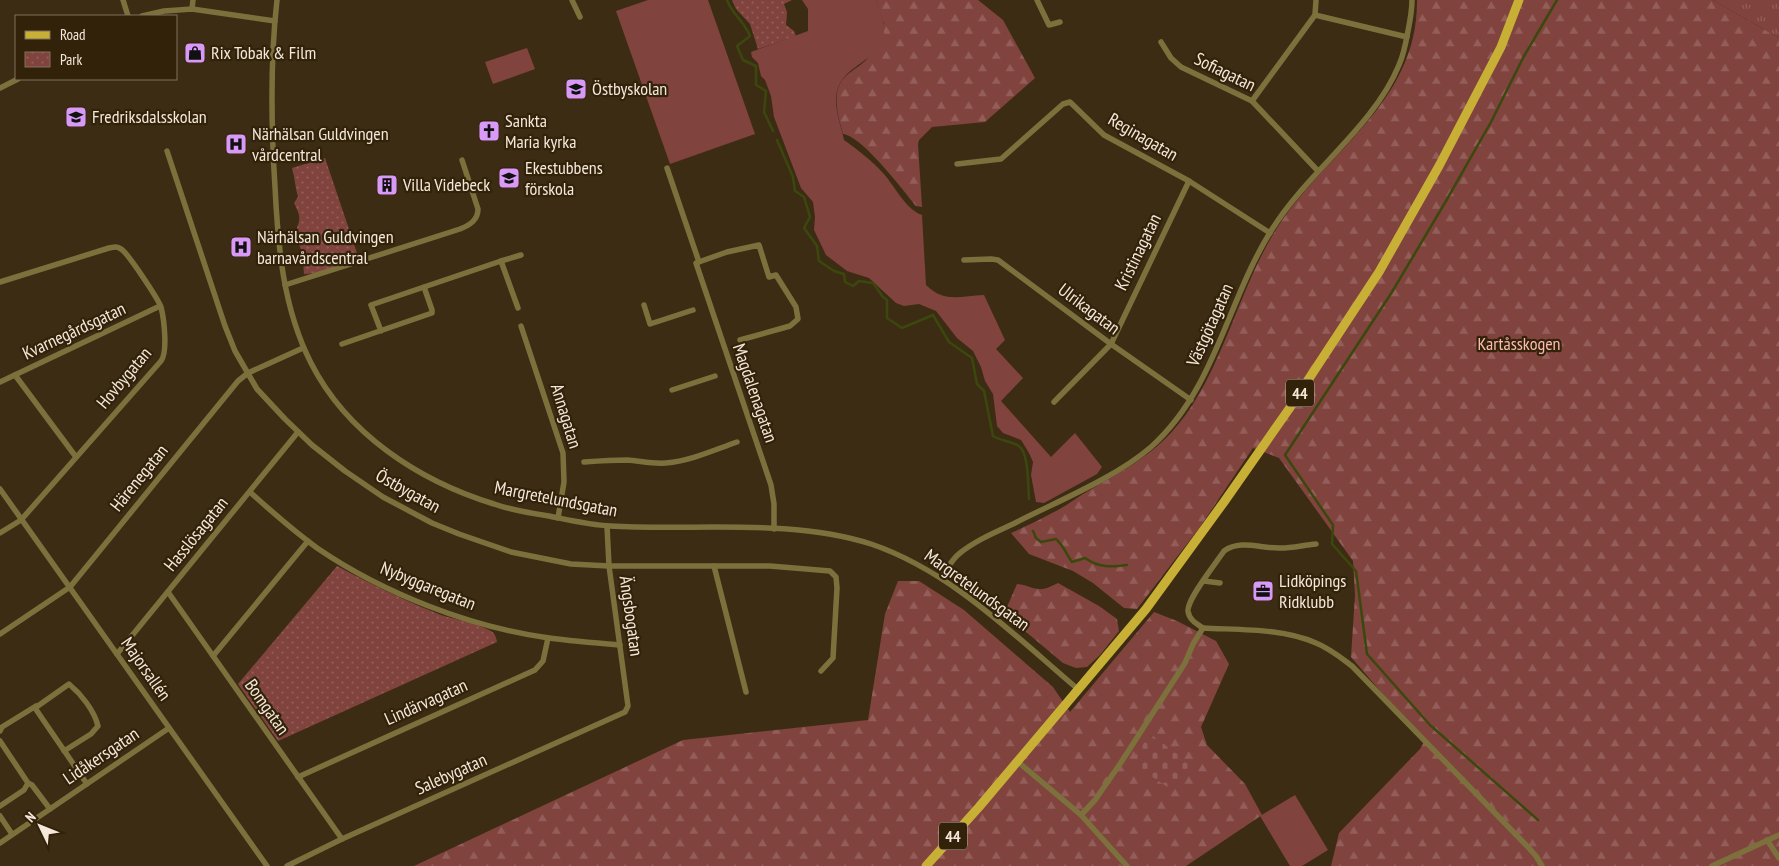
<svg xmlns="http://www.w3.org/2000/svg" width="1779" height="866" viewBox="0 0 1779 866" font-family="'PT Sans Narrow',sans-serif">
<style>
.grass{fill:url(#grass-tufts)}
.forest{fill:url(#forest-firs)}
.cemetery{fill:url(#cemetery-stones)}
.park{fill:url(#park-dots)}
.pitch{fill:#81433e}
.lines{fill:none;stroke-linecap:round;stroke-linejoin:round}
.stream{stroke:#3b480d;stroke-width:2.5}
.street{stroke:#7c713c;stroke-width:5.5}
.primary{stroke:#c8b036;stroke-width:9}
.labels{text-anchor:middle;stroke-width:4.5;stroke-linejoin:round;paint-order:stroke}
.shield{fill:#33220a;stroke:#b9ad9c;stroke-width:1}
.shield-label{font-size:16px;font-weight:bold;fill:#f3e8da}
.poi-label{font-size:18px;fill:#f3e8da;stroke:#33220a;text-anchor:start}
.street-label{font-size:18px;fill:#f3e8da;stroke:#33220a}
.park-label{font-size:18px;fill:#fdbab3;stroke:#33220a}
</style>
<defs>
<pattern id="grass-tufts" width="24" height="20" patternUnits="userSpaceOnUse" patternTransform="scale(1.25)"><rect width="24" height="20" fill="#81433e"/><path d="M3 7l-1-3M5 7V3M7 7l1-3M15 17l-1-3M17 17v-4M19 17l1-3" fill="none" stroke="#935e59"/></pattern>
<pattern id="forest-firs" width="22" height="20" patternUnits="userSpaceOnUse" patternTransform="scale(1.25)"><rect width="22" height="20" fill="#81433e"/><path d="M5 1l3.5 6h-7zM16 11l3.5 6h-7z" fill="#935e59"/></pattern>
<pattern id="cemetery-stones" width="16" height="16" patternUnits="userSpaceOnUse" patternTransform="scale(1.25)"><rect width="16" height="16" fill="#81433e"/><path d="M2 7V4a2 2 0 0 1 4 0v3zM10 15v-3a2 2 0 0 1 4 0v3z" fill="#935e59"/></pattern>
<pattern id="park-dots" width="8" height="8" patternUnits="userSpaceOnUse" patternTransform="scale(1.25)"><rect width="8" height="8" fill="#81433e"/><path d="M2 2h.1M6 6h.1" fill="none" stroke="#935e59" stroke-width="1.8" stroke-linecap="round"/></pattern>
</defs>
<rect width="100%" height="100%" fill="#3d2c14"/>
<path class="grass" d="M1713 0H1779V38Z"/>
<g class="forest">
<path d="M876 0H978L1003 20 1035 78 985 122 932 127 919 140 918 144 922 207 916 206C903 190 862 136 843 134 838 116 830 90 846 76 852 70 862 65 867 59 874 50 879 35 884 24Z"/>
<path d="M1417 0H1713L1779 38V866H1331L1339 833 1420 749 1424 742 1351 657 1355 595 1353 561 1279 458 1253 448 1200 527 1137 609 1124 608 1093 583 1073 571 1029 554 1011 533C1027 526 1043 518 1058 510 1069 504 1079 496 1090 490 1120 472 1146 459 1170 434 1220 381 1236 295 1274 233 1322 153 1418 105 1417 0Z"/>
<path d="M898 581H919L964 610 1053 687 1070 712 1154 612 1177 621 1216 641 1229 664 1201 727 1207 745 1245 784 1262 815 1186 866H414L683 740 868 720 885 614Z"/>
<path d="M1058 583 1099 606 1117 619 1119 631 1100 655 1087 667 1076 668 1063 663 1007 616V607L1017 584C1027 585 1030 588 1038 589 1045 590 1052 586 1058 583Z"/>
</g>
<path class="cemetery" d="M1150 734 1191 764 1172 790 1131 763Z"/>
<g class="park">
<path d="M732 0H792L784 4 787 12 786 25 794 31 796 36 758 49 750 24 736 9Z"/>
<path d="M325 158 357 253C346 257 346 261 337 267 328 273 315 273 304 274L303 261 304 259 299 244 301 241 297 227C302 218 298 211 294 203L298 197C295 187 295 178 292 168Z"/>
<path d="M337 566C371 584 405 601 441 615 456 620 474 622 489 630 494 632 496 636 497 642L278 741 238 684Z"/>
</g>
<g class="pitch">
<path d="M648 0H708L755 134 670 164 616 11Z"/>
<path d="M802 0H876C879 8 883 17 884 26 886 62 845 61 837 91 833 106 841 125 844 140 858 150 871 160 883 173 895 186 905 209 922 215L926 285C944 303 960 296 984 295L1005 340 996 349 1023 378 1001 401 1051 457 1075 433 1102 467 1097 474 1044 503 1036 502 1031 475 1033 462 1029 453 1021 440 1003 433 997 426 993 394 985 381 981 367 973 351 957 338 936 311 919 304 904 306 896 303 869 278 847 271 826 255 814 230 815 217 813 202 801 188 774 117 771 96 765 80 761 76 758 63 752 57 751 52 808 31V9Z"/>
<path d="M527 48 535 69 493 84 485 62Z"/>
<path d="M1295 795 1328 850 1302 866H1290L1260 816Z"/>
</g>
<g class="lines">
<g class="stream">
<path d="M727 0C732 14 744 21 750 36L737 46 743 60 756 66V85L766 91 764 112 773 131"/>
<path d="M777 140 793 177 795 191 804 197 810 217 804 228 817 246 819 261 834 271 844 274 845 282 853 286 859 281 873 283 883 297 887 300V318L902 328 933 315 949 342 972 358 977 384 984 391 993 436C1001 441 1011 441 1019 446 1029 453 1028 487 1029 499"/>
<path d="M1033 531 1036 538 1041 542 1056 539C1064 546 1066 554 1072 562L1085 558C1099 568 1111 567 1127 565"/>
<path d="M1538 820 1430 725 1367 654 1356 571 1332 544 1333 525 1285 455 1392 292 1446 201 1491 122 1524 56 1557 0"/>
</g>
<g class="street">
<path d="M123 0 128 16"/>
<path d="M277 0C270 62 271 125 275 187 278 247 283 308 311 363 347 434 419 481 494 504 511 510 530 513 549 516 569 520 590 525 610 526 694 531 790 518 871 544 951 571 1015 636 1079 690"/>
<path d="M572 0 580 17"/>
<path d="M1037 0 1049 25 1060 22"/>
<path d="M192 9 193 0"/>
<path d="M1315 15 1407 37"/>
<path d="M142 16 164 11 192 9 275 21"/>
<path d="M1161 42 1171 58 1181 67 1252 101 1318 171"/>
<path d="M0 88 18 79"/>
<path d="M1252 101 1315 15 1316 0"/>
<path d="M167 151 225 326 235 351 257 389 285 419 312 445 345 471 383 497 432 523 459 534 511 552 571 564 609 566H770L830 571 836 577 837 588 833 658 821 671"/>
<path d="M957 164 1001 159 1063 104 1070 102 1104 135 1189 181 1270 233"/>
<path d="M667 168 699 262"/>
<path d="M964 260 991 259 998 260 1111 344 1191 400"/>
<path d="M501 261 521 255"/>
<path d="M0 282 109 248C114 247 117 246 121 249 128 253 158 299 161 307 164 319 168 352 161 361L21 520 0 533"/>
<path d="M285 285 460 229C470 225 478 220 478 209L462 160"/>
<path d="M424 287 501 261 518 308"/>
<path d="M644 305 650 324 693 310"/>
<path d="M521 326 563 453 564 482 558 518"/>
<path d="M740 340 790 326 798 319 796 307 776 275 769 277 759 245 727 252 696 263 771 485 774 504V529"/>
<path d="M342 344 432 313V310L424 287 371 305 381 331"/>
<path d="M15 375 76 457"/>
<path d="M0 382 160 306"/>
<path d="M672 390 715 376"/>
<path d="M1054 402 1111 344 1189 181"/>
<path d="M584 462C598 461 612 460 627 460 641 461 651 464 666 463 690 461 714 450 737 442"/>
<path d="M0 489 267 866"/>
<path d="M250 492C272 512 294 531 317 548 383 593 469 627 549 638 572 641 596 643 620 645"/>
<path d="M714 566 746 692"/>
<path d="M941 578C947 569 952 559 960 553 976 540 996 532 1015 523 1058 501 1115 478 1151 447 1215 390 1227 301 1271 231 1307 172 1373 128 1399 65 1404 54 1406 42 1408 31 1410 21 1412 11 1412 0"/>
<path d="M1204 581 1220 583"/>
<path d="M168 592 342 839"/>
<path d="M1203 628C1197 624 1189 620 1188 611 1187 599 1216 563 1224 551 1241 539 1261 549 1281 548 1292 548 1304 545 1316 544"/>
<path d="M0 634 70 587 238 381 248 373 303 348"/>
<path d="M117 654 298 432"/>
<path d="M213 656 308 541"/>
<path d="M0 731 2 727 36 706"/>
<path d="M0 741 28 783 24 790 0 806"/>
<path d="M64 751 91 734 98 726C94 710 81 694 69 684L35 708 87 784"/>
<path d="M1017 761 1081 815 1127 866"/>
<path d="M298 777 535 670 543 661 548 638"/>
<path d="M28 783 32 785 50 809"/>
<path d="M1081 815 1095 800 1120 764 1185 663 1193 644 1203 628C1239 630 1282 628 1316 643 1329 648 1340 657 1352 666L1527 846 1536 856 1542 866"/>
<path d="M0 816 12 834"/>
<path d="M1767 840 1779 858"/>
<path d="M0 843 169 728"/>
<path d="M287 866 342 839 625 712 628 706 609 566 607 526"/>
<path d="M1712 866 1779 835"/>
</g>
<path class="primary" d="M926 866 979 807 1146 609 1224 502 1289 409 1379 272 1439 166 1501 47 1519 0"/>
</g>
<defs>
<g id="shop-square" transform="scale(1.125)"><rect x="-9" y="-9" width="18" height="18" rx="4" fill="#d99af7" stroke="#33220a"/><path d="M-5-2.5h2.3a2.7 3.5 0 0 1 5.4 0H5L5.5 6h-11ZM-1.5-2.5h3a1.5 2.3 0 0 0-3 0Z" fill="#111"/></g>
<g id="school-square" transform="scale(1.125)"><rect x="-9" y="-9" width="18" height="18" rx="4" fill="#d99af7" stroke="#33220a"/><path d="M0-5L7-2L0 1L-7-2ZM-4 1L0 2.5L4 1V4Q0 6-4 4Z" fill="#111"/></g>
<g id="church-square" transform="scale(1.125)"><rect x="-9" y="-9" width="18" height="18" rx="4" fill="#d99af7" stroke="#33220a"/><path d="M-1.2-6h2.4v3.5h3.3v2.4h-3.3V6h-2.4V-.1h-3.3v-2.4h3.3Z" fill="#111"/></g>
<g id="hospital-square" transform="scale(1.125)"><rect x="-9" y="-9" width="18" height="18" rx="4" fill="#d99af7" stroke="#33220a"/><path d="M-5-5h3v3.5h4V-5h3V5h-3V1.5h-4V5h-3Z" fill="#111"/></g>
<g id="building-square" transform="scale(1.125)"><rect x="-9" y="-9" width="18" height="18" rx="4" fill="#d99af7" stroke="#33220a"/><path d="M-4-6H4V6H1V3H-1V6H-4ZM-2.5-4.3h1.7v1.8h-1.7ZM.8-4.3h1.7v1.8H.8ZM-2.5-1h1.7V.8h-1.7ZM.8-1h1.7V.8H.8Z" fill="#111"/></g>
<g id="office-square" transform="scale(1.125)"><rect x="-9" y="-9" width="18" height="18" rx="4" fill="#d99af7" stroke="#33220a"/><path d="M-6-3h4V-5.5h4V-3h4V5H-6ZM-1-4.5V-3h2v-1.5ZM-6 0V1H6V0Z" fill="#111"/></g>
</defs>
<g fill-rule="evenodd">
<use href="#shop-square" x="195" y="53"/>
<use href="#school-square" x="576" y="89"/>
<use href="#school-square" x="76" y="117"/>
<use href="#church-square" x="489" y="131"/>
<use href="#hospital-square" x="236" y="144"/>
<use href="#school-square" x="509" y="178"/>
<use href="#building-square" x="387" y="185"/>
<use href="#hospital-square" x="241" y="247"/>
<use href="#office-square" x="1263" y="591"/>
</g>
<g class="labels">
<g class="shield">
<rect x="1286" y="379.5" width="28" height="27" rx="4"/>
<rect x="939" y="822.5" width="28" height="27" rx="4"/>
</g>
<g class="shield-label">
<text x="1300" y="399">44</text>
<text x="953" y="842">44</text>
</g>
<g class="poi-label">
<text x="211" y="59">Rix Tobak &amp; Film</text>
<text x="592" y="95">Östbyskolan</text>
<text x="92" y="123">Fredriksdalsskolan</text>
<text x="505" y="127">Sankta<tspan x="505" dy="21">Maria kyrka</tspan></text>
<text x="252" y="140">Närhälsan Guldvingen<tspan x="252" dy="21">vårdcentral</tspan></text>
<text x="525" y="174">Ekestubbens<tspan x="525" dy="21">förskola</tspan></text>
<text x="403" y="191">Villa Videbeck</text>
<text x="257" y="243">Närhälsan Guldvingen<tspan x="257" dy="21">barnavårdscentral</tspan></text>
<text x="1279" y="587">Lidköpings<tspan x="1279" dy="21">Ridklubb</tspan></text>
</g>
<g class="street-label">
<text transform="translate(1225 72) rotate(26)" y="6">Sofiagatan</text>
<text transform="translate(1143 137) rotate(30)" y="6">Reginagatan</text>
<text transform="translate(1138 252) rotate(-64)" y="6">Kristinagatan</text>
<text transform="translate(1089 309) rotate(37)" y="6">Ulrikagatan</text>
<text transform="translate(1210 325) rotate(-66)" y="6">Västgötagatan</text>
<text transform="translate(74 331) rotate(-25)" y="6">Kvarnegårdsgatan</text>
<text transform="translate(124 378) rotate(-50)" y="6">Hovbygatan</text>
<text transform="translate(755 393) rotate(71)" y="6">Magdalenagatan</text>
<text transform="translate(566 416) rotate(73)" y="6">Annagatan</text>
<text transform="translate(139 478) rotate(-51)" y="6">Härenegatan</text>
<text transform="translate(408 491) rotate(29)" y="6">Östbygatan</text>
<text transform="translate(556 499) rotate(11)" y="6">Margretelundsgatan</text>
<text transform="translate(196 534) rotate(-51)" y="6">Hasslösagatan</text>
<text transform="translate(428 586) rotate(22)" y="6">Nybyggaregatan</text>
<text transform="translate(977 590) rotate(36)" y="6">Margretelundsgatan</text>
<text transform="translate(631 616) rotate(82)" y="6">Ängsbogatan</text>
<text transform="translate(146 669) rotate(55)" y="6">Majorsallén</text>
<text transform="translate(426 702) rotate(-24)" y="6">Lindärvagatan</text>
<text transform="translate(267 707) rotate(55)" y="6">Bomgatan</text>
<text transform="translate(101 756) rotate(-34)" y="6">Lidåkersgatan</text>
<text transform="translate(451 774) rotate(-24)" y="6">Salebygatan</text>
</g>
<g class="park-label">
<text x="1519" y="350">Kartåsskogen</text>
</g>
</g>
<rect x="15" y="15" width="162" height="65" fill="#33220a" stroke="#80715d"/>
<rect x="25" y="31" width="25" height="8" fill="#c8b036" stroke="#80715d"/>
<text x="60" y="40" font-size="15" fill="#f3e8da">Road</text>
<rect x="25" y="52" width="25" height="15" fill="url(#park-dots)" stroke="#80715d"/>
<text x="60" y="65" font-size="15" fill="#f3e8da">Park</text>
<g transform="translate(40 826) rotate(313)" stroke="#33220a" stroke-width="4" paint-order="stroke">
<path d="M0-4L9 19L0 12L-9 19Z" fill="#f3e8da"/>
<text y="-8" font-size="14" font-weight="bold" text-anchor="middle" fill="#f3e8da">N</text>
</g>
</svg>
